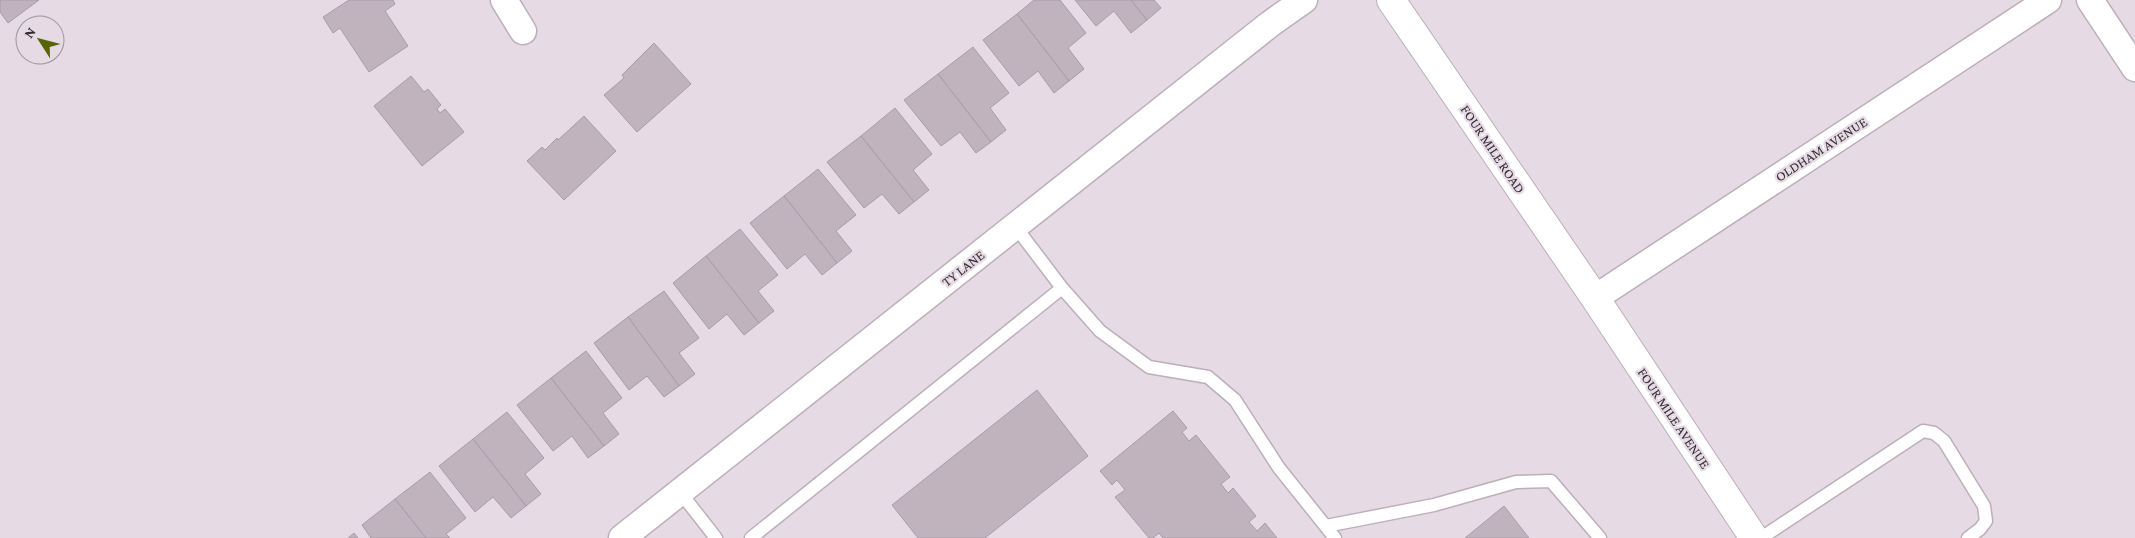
<svg xmlns="http://www.w3.org/2000/svg" width="2135" height="538" viewBox="0 0 2135 538" font-family="'Crimson Pro',serif">
<style>
.building{fill:#c0b3be;stroke:#a89ca7}
.lines{fill:none;stroke-linecap:round;stroke-linejoin:round}
.lane-casing{stroke:#bcafba;stroke-width:15}
.street-casing{stroke:#bcafba;stroke-width:29}
.secondary-casing{stroke:#bcafba;stroke-width:30}
.lane{stroke:#fff;stroke-width:12}
.street{stroke:#fff;stroke-width:26}
.secondary{stroke:#fff;stroke-width:28}
.labels{text-anchor:middle;stroke-width:4.5;stroke-linejoin:round;paint-order:stroke}
.street-label{font-size:14px;fill:#332e32;stroke:#e6dae5}
</style>
<rect width="100%" height="100%" fill="#e6dae5"/>
<g class="building">
<path d="M0 0H39L8 23 0 12Z"/>
<path d="M349 0H393L395 4 385 11 408 46 369 72 340 28 333 33 323 17Z"/>
<path d="M1034 0H1060L1086 33 1068 48 1084 69 1069 81 1017 14Z"/>
<path d="M1075 0H1131L1147 20 1131 33 1114 11 1096 26Z"/>
<path d="M1131 0H1154L1161 8 1147 20Z"/>
<path d="M1017 14 1069 81 1054 93 1038 71 1019 86 983 40Z"/>
<path d="M654 43 691 84 637 132 604 95 624 78 622 75Z"/>
<path d="M973 47 1009 93 990 108 1006 130 991 142 938 74Z"/>
<path d="M938 74 991 142 976 153 960 132 941 146 904 100Z"/>
<path d="M411 76 424 92 428 89 441 105 437 109 440 113 445 109 464 132 422 166 374 106Z"/>
<path d="M895 108 932 154 913 170 929 190 914 202 861 136Z"/>
<path d="M584 116 616 151 564 200 527 161 542 147 545 150 557 138 558 140Z"/>
<path d="M861 136 914 202 899 214 882 194 864 208 827 162Z"/>
<path d="M818 169 856 215 836 231 852 251 837 263 784 196Z"/>
<path d="M784 196 837 263 822 275 805 254 787 269 750 223Z"/>
<path d="M740 229 778 275 758 291 774 311 759 323 706 256Z"/>
<path d="M706 256 759 323 744 335 727 314 709 329 673 283Z"/>
<path d="M664 291 699 338 679 353 695 374 679 386 628 317Z"/>
<path d="M628 317 679 386 664 397 647 376 629 390 594 343Z"/>
<path d="M586 351 622 398 603 413 619 434 604 446 551 378Z"/>
<path d="M551 378 604 446 588 458 572 436 553 451 517 405Z"/>
<path d="M1037 390 1088 456 985 538H918L892 505Z"/>
<path d="M1173 411 1187 428 1182 432 1189 441 1196 435 1230 477 1221 484 1228 493 1233 488 1256 516 1249 522 1257 531 1265 523 1277 538H1163L1159 533 1153 538H1149L1115 497 1125 490 1117 480 1112 485 1100 471Z"/>
<path d="M507 412 544 458 525 474 541 494 526 506 473 439Z"/>
<path d="M473 439 526 506 511 518 493 497 475 512 439 466Z"/>
<path d="M430 472 466 518 446 534 450 538H426L395 499Z"/>
<path d="M395 499 426 538H371L362 525Z"/>
<path d="M1504 506 1529 538H1465Z"/>
<path d="M354 533 358 538H348Z"/>
</g>
<g class="lines">
<g class="lane-casing">
<g id="lane">
<path d="M1015 226 1062 288 1100 331 1149 367 1208 377 1235 400 1279 468 1335 538"/>
<path d="M680 492 716 538"/>
<path d="M1326 526 1434 505 1516 482 1551 481 1600 538"/>
<path d="M751 538 1062 288"/>
<path d="M1761 538 1923 431 1934 433 1944 441 1984 506 1986 521 1980 529 1968 538"/>
</g>
</g>
<g class="street-casing">
<g id="street">
<path d="M504 0 523 31"/>
<path d="M2090 0 2135 68"/>
<path d="M1595 298 2048 0"/>
<path d="M622 538 1270 24 1304 0"/>
</g>
</g>
<g class="secondary-casing">
<path id="secondary" d="M1391 0 1595 298 1754 538"/>
</g>
<use href="#lane" class="lane"/>
<use href="#street" class="street"/>
<use href="#secondary" class="secondary"/>
</g>
<g class="labels">
<g class="street-label">
<text transform="translate(1493 149) rotate(56)" y="5">FOUR MILE ROAD</text>
<text transform="translate(1821 149) rotate(-33)" y="5">OLDHAM AVENUE</text>
<text transform="translate(963 268) rotate(-38)" y="5">TY LANE</text>
<text transform="translate(1674 418) rotate(56)" y="5">FOUR MILE AVENUE</text>
</g>
</g>
<g transform="translate(40 40) rotate(306)"><circle r="24" fill="#e6dae5" stroke="#9e959d"/>
<path d="M0-4L9 19L0 12L-9 19Z" fill="#576408"/>
<text y="-8" font-size="14" font-weight="bold" text-anchor="middle" fill="#332e32">N</text>
</g>
</svg>
